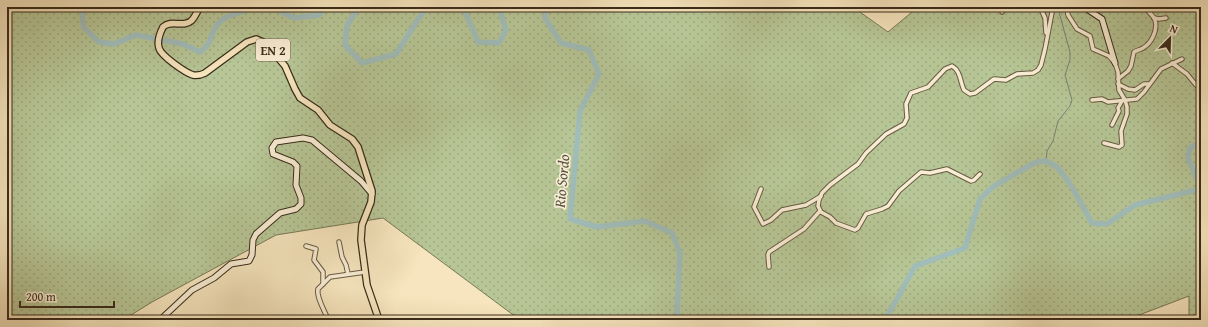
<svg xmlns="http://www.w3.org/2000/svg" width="1208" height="327" viewBox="0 0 1208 327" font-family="'Gentium Book Plus',serif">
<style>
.park{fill:url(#park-dots);stroke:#787858}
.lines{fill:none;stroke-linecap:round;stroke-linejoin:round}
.stream{stroke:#77837a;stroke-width:1}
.river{stroke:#a0bdba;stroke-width:5.5}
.street-casing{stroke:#685a43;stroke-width:5.5}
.secondary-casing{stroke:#392b1a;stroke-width:7}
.primary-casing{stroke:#392b1a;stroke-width:8}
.street{stroke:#f9eed5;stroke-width:3.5}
.secondary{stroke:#f9eed5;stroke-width:5}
.primary{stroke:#f6e5be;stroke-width:5.5}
.labels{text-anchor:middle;stroke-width:3.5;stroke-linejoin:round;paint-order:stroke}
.shield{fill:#f9eed5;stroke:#736652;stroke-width:1}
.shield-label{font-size:13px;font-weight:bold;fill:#392b1a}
.water-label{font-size:15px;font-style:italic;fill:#535042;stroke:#f9eed5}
</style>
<defs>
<pattern id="park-dots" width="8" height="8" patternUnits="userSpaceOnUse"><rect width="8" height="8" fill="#b7c696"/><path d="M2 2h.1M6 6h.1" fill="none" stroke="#9eaa81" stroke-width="1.8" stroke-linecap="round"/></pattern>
</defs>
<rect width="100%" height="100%" fill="#f6e5be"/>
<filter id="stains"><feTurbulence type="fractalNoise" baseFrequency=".005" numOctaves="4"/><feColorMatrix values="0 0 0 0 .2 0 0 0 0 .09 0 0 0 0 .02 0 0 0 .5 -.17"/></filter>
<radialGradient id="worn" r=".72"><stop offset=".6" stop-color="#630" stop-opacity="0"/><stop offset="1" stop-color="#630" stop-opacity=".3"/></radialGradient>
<path class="park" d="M7 7H853L888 32 918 7H1201V320H1189V296L1126 320H520L383 218 276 235 152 302 123 320H7Z"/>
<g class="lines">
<path class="stream" d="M1046 161 1047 151 1053 141 1058 121 1070 106 1072 100 1065 75 1070 60V52L1059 12 1061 7"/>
<g class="river">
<path d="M84 7 82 15 84 28 99 42 114 44 136 35 183 44 200 52C213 42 208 41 215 28 223 14 243 12 257 7"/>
<path d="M272 7 294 18 319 15 325 7"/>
<path d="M358 7 347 26 345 45 362 63 396 54 426 7"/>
<path d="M463 7 478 42 499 43 506 30 499 7"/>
<path d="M546 7 545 18 561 43 589 50 599 74 580 111 570 219 597 227 645 221 672 233 680 253 677 312 680 320"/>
<path d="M881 320 888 315 915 266 965 248 980 199 994 186 1036 162 1046 161 1057 167 1069 182 1092 223 1107 224 1135 205 1196 190 1199 184 1188 158 1190 148 1201 142"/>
</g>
<g class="street-casing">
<g id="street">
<path d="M1040 7 1045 18 1046 33"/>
<path d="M1067 7 1068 15 1077 29 1090 36 1093 49 1109 56 1115 63 1118 72 1119 90 1125 100 1127 107V114L1121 131 1122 145 1119 147 1104 143"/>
<path d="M1002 12 1006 7"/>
<path d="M1154 18 1159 19 1166 18"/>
<path d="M1172 63 1187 74 1196 85 1201 88"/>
<path d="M1118 79 1128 71 1131 66 1134 52C1137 50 1140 50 1143 48 1152 43 1158 29 1155 20 1153 15 1148 12 1145 7"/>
<path d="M1118 84 1128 89 1135 90 1144 84H1149"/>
<path d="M1092 100 1102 99 1108 102 1137 99 1144 92 1161 69 1182 59"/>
<path d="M1112 125 1119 111 1118 108 1122 101"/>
<path d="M980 174 974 180 971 181 947 169 930 173 921 172 899 191 888 206 882 209 866 214 858 228 855 230 836 223 830 217 821 212 818 206 819 200 822 193 830 185 858 164 866 153 886 134 904 124 907 118 906 104 911 93 928 87 945 69 952 66C961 71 960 82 964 90L970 94 975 93 994 79 1006 80 1017 74 1033 73 1038 70 1041 65 1045 49 1053 7"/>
<path d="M761 189 754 207 763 224 771 220 782 210 806 205 821 196"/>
<path d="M339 242 342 257 346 265 348 274"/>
<path d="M306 246 316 249 314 260 323 272V284"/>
<path d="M769 267 768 255 769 252 804 229 820 211"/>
<path d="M328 320C325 311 316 297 318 289L330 277 365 272"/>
</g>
</g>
<g class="secondary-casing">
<g id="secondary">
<path d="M1084 7 1102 19 1115 63"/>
<path d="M160 320 192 290 214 278 231 264 249 261 252 255 253 240 256 234 280 213 296 209 301 204V198L296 185 297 166 293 162 273 154 272 148 276 142 303 138 312 140 361 181 372 194"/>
</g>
</g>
<g class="primary-casing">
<path id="primary" d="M200 7C197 11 195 18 191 21 183 28 171 19 163 27 160 33 157 42 159 48 161 56 186 73 193 75 198 76 201 75 205 73L247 42 256 39 263 42 268 46 285 66 295 89 300 98 318 110 330 125 352 139 358 147 372 191 371 202 362 225 361 240 367 285 379 320"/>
</g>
<use href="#street" class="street"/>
<use href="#secondary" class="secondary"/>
<use href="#primary" class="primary"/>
</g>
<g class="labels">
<rect class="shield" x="256" y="39" width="34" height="22" rx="3"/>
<g class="shield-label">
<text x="273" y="55">EN 2</text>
</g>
<g class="water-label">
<text transform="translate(562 181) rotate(-85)" y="5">Rio Sordo</text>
</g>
</g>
<rect width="1208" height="327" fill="none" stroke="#f6e5be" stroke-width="24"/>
<rect x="8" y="8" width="1192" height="311" fill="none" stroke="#392b1a" stroke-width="2"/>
<rect x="12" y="12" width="1184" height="303" fill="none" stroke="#392b1a"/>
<g transform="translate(1170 38) rotate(23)" stroke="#f9eed5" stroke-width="3" paint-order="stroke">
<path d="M0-3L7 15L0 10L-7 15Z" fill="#392b1a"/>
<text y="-6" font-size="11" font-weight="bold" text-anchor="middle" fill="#392b1a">N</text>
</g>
<path d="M20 301v6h94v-6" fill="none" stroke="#392b1a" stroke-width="2"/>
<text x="26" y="301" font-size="12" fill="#392b1a" stroke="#f9eed5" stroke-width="3" paint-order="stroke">200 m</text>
<rect width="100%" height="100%" filter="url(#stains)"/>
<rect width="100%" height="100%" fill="url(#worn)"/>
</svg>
